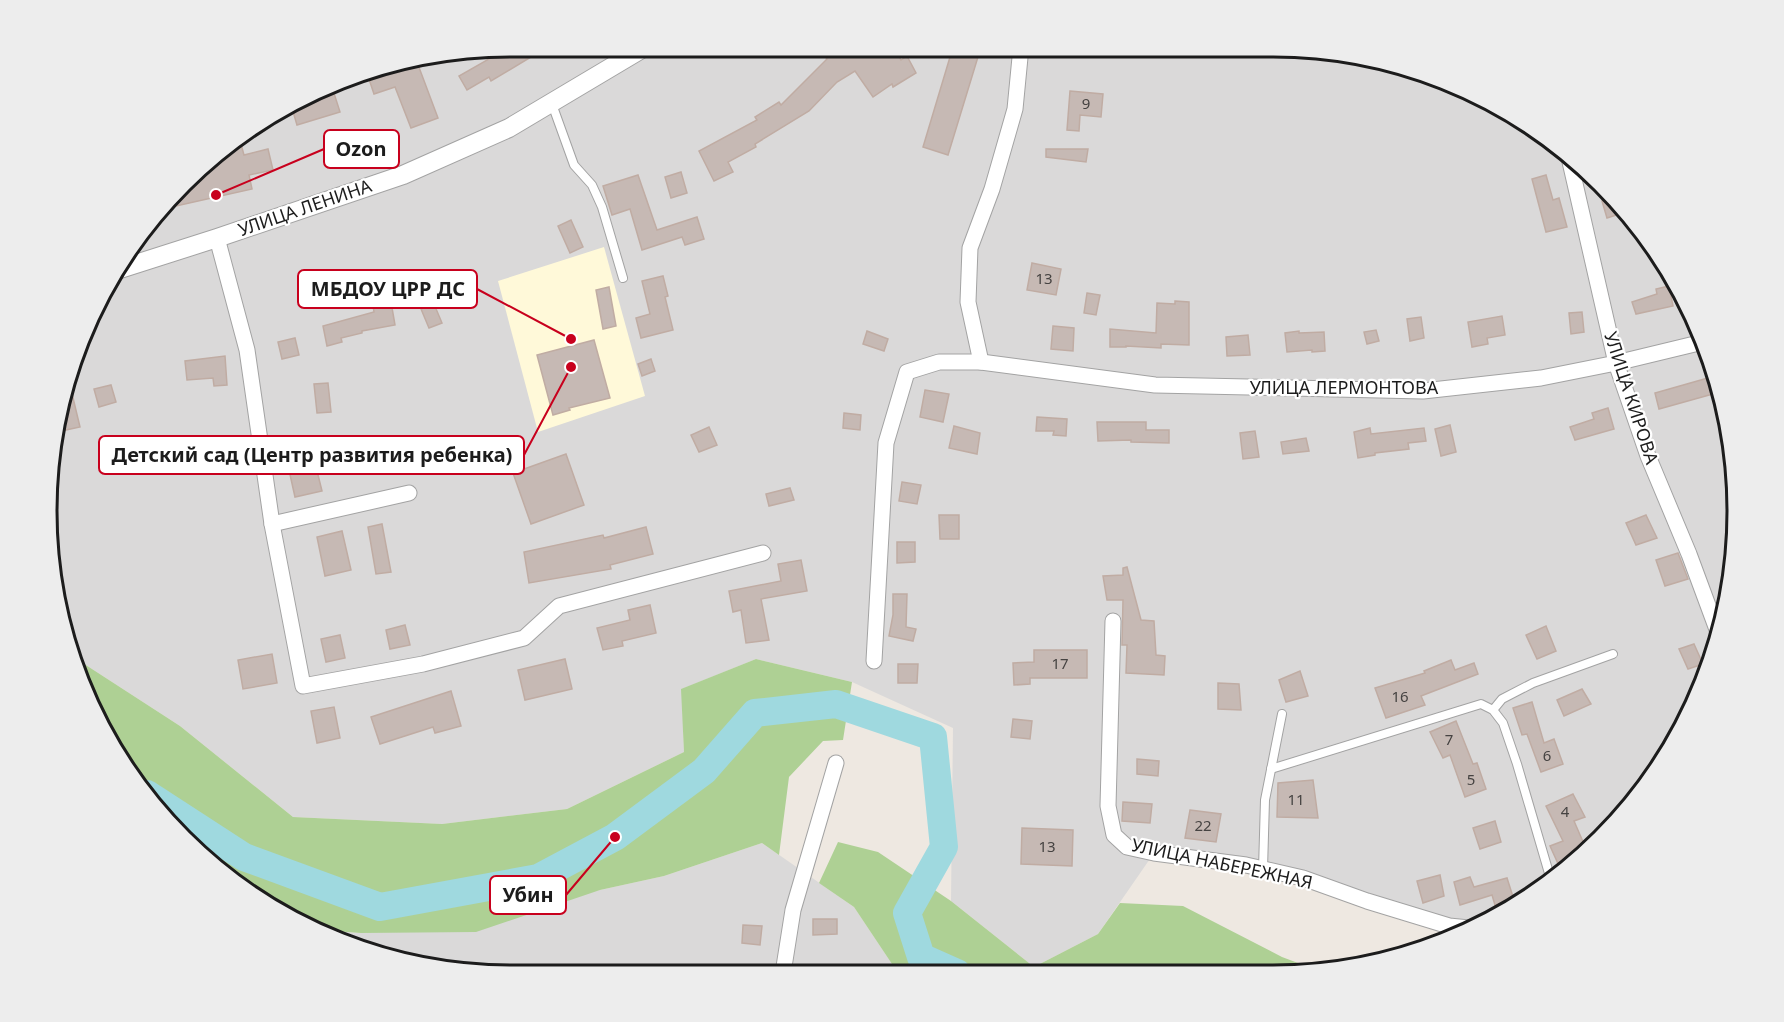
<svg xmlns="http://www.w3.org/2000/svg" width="1784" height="1022" viewBox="0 0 1784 1022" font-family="'Noto Sans',sans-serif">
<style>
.residential{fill:#dad9d9}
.education{fill:#fff9d9}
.forest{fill:#aed094}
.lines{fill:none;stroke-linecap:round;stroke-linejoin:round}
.river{stroke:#9fd9df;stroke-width:28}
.building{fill:#c6b9b4;stroke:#c0aca3;stroke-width:1.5}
.service-casing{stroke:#a3a3a3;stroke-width:10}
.minor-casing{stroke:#a3a3a3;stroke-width:17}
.tertiary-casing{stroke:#a3a3a3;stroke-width:20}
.service{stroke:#fff;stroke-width:8}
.minor{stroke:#fff;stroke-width:15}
.tertiary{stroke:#fff;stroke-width:18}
.labels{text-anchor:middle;stroke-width:4.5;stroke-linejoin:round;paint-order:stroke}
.number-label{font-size:15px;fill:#464342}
.street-label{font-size:18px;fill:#1c1c1c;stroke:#fff}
.rim{fill:none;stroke:#1c1c1c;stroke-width:3}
.leader{fill:none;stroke:#c8001d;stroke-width:2}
.callout-dot{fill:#c8001d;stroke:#fff;stroke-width:2}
.callout{fill:#fff;stroke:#c8001d;stroke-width:2}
.callout-label{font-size:20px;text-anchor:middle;font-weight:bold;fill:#1c1c1c}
</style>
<rect width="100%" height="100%" fill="#eee8e1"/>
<g class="residential">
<path d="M511 47H1303L1422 71 1506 109 1580 162 1642 229 1690 306 1722 391 1737 481 1733 572 1713 661 1675 744 1602 839 1531 897 1469 928 1246 865 1154 853 1098 934 1034 967 951 901 953 728 852 682 756 659 682 689 684 752 567 809 442 824 293 817 180 726 75 658 47 541 62 390 125 253 229 142 362 71Z"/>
<path d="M762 843 854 907 898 973 481 975 390 960 319 930 361 933 600 890 664 876Z"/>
</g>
<path class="education" d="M604 247 645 396 538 432 498 281Z"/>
<g class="forest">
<path d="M75 658 180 726 293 817 442 824 567 809 684 752 681 689 756 659 852 682 843 740 823 741 789 777 779 855 762 843 664 876 600 890 476 932 361 933 319 930 278 913 162 817 82 688Z"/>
<path d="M838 842 878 852 951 901 1034 967 1098 934 1120 903 1183 906 1282 957 1322 972 898 973 854 907 819 883Z"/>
</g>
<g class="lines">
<path class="river" d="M147 794 244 857 380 907 538 878 615 837 704 771 755 713 836 704 933 737 944 847 907 913 921 957 957 973"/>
</g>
<g class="building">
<path d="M510 47H524L531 57 491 81 489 77 467 90 459 76Z"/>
<path d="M839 47H893L901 60 907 56 916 73 893 87 892 84 873 97 855 71 837 82 809 111 755 144 756 147 728 162 733 172 714 181 699 151 757 120 755 117 779 102 781 105 827 59 825 56Z"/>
<path d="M953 47H981L948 155 923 147Z"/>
<path d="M417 62 438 118 411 128 395 87 374 94 366 70Z"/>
<path d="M332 87 340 112 297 125 292 108Z"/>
<path d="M1070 91 1103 94 1101 117 1080 115 1079 131 1067 130Z"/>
<path d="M239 137 244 155 268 149 273 170 249 175 252 189 167 208 229 142Z"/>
<path d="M1046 149H1088L1086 162 1046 157Z"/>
<path d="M681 172 687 193 671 198 665 177Z"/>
<path d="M638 175 657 230 697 217 704 239 685 245 682 237 642 250 630 209 612 215 603 186Z"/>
<path d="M1546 175 1553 200 1559 198 1567 227 1546 232 1532 179Z"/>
<path d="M1613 198 1626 212 1607 218 1602 201Z"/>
<path d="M571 220 583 247 570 253 558 226Z"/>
<path d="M1032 263 1061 269 1056 295 1027 290Z"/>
<path d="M663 276 668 296 665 297 673 330 641 338 636 318 650 314 642 281Z"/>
<path d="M1669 286 1673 306 1636 314 1632 302 1657 294 1656 289Z"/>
<path d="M609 287 616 326 603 329 596 290Z"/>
<path d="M1087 293 1100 295 1096 315 1084 313Z"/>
<path d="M1175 301 1189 302V345L1161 344V348L1126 346V347H1110V329L1156 333 1157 303 1175 304Z"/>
<path d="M391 302 395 325 362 331V333L341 338 342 342 327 346 323 326 374 312 373 305Z"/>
<path d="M434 304 442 323 429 328 421 309Z"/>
<path d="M1582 312 1584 332 1571 334 1569 313Z"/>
<path d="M1502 316 1505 335 1487 338 1488 344 1472 347 1468 322Z"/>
<path d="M1421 317 1424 338 1410 341 1407 319Z"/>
<path d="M1053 326 1074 328 1073 351 1051 349Z"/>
<path d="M1376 330 1379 341 1367 344 1364 332Z"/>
<path d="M867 331 888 339 884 351 863 344Z"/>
<path d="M1299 331V333L1324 332 1325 351 1312 352V350L1287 352 1285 333Z"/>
<path d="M1248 335 1250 355 1227 356 1226 337Z"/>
<path d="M295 338 299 355 282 359 278 342Z"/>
<path d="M594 340 610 398 569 408 570 410 553 415 537 355Z"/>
<path d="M225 356 227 385 214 386 213 378 187 380 185 361Z"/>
<path d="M651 359 655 371 642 376 638 364Z"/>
<path d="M68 377 80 427 61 431 59 423 62 390Z"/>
<path d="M1708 378 1713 394 1659 409 1655 393Z"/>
<path d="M328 383 331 412 317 413 314 384Z"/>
<path d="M111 385 116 402 99 407 94 389Z"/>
<path d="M925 390 949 394 943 422 920 417Z"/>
<path d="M1608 408 1614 429 1575 440 1570 427 1594 419 1592 413Z"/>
<path d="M844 413 861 415 860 430 843 428Z"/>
<path d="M1037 417 1067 419 1066 436 1053 435 1054 431H1036Z"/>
<path d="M1097 422H1146V430H1169V443L1131 442V440L1098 441Z"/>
<path d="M1450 425 1456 452 1441 456 1435 429Z"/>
<path d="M954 426 980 433 977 454 949 448Z"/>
<path d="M709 427 717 445 699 452 691 435Z"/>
<path d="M1370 428 1371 434 1424 428 1426 441 1408 443 1409 449 1375 453V455L1358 458 1354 432Z"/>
<path d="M1255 431 1259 457 1243 459 1240 433Z"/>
<path d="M1306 438 1309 451 1283 454 1281 442Z"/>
<path d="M566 454 584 505 531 524 513 473Z"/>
<path d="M315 463 322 491 295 497 289 470Z"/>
<path d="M902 482 921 485 917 504 899 501Z"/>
<path d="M790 488 794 500 769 506 766 494Z"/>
<path d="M939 515H959V539H940Z"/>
<path d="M1646 515 1657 538 1636 545 1626 523Z"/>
<path d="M382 524 391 572 376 574 368 527Z"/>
<path d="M646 527 653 554 610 565 611 569 529 583 524 552 603 535 604 538Z"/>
<path d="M342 531 351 570 325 576 317 537Z"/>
<path d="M897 542H915V562L897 563Z"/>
<path d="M1678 553 1688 579 1665 586 1656 560Z"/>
<path d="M801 560 807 591 761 599 769 640 746 643 741 610 733 612 729 591 781 581 778 564Z"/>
<path d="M1127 567 1141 620 1154 621 1156 655 1165 656 1164 675 1126 673 1127 645H1122L1123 600H1107L1103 576 1123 575V568Z"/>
<path d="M893 594H907L906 627 916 629 913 641 889 636 893 615Z"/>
<path d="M650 605 656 633 622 641 623 646 603 650 597 628 630 620 628 610Z"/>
<path d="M405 625 410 645 390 649 386 630Z"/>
<path d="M1546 626 1556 651 1537 659 1526 635Z"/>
<path d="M340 635 345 658 326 662 321 639Z"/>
<path d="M1694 644 1703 664 1688 669 1679 649Z"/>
<path d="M1034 650H1087V678H1030V684L1014 685 1013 663 1034 662Z"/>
<path d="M272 654 277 683 243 689 238 660Z"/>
<path d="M565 659 572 689 525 700 518 670Z"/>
<path d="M1451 660 1455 670 1474 663 1478 674 1421 696 1425 705 1386 718 1375 688 1425 673 1424 671Z"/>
<path d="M898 664H918L917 683H898Z"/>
<path d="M1300 671 1308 696 1286 702 1279 680Z"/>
<path d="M1218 683 1239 684 1241 710 1218 709Z"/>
<path d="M1582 689 1591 704 1564 716 1557 700Z"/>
<path d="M451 691 461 726 435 733 433 727 380 744 371 717Z"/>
<path d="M1532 702 1544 743 1554 739 1563 764 1541 772 1527 734 1522 735 1513 708Z"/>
<path d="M334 707 340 738 317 743 311 711Z"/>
<path d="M1013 719 1032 721 1030 739 1011 737Z"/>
<path d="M1456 721 1473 764 1477 763 1486 789 1465 797 1450 755 1443 758 1430 732Z"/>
<path d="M1137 759 1159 761 1158 776 1137 774Z"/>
<path d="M1313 780 1318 818 1277 817 1278 783Z"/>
<path d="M1573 794 1585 817 1574 821 1587 851 1572 864 1560 868 1550 846 1563 841 1546 806Z"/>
<path d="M1123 802 1152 804 1150 823 1122 821Z"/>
<path d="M1190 810 1221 814 1216 842 1185 838Z"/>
<path d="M1495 821 1501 842 1480 849 1473 828Z"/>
<path d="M1022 828 1073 830 1072 866 1021 864Z"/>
<path d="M1440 875 1444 896 1423 903 1417 881Z"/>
<path d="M1470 877 1474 887 1507 878 1514 900 1495 905 1492 895 1460 905 1454 882Z"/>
<path d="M813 919H837V934L813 935Z"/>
<path d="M743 925 762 926 760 945 742 943Z"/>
</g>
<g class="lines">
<g class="service-casing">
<g id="service">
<path d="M552 104 574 165 592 185 602 207 623 278"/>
<path d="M1493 710 1502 699 1533 683 1613 654"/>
<path d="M1271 769 1481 704 1493 710 1503 723 1517 764 1551 880"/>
<path d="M1263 869 1265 800 1282 714"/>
</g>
</g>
<g class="minor-casing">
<g id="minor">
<path d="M1568 153 1616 363 1648 456 1689 554 1719 635"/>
<path d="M217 238 247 350 272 524 303 686 423 664 524 638 559 606 763 553"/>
<path d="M981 362 968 302 970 248 992 189 1015 109 1021 47"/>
<path d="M272 524 409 493"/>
<path d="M1113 621 1108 806 1114 835 1127 847 1154 853 1246 865 1303 878 1367 901 1449 926 1469 928"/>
<path d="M874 661 886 443 907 372 939 362H981L1155 385 1423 391 1541 378 1616 363 1703 342"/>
<path d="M783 973 793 910 836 763"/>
</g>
</g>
<g class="tertiary-casing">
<path id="tertiary" d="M117 270 217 238 403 175 509 128 645 47"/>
</g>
<use href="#service" class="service"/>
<use href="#minor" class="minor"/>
<use href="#tertiary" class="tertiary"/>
</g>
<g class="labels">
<g class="number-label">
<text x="1086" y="109">9</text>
<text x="1044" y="284">13</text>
<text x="1060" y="669">17</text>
<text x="1400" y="702">16</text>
<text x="1449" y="745">7</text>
<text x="1547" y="761">6</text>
<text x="1471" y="785">5</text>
<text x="1296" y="805">11</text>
<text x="1565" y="817">4</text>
<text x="1203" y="831">22</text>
<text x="1047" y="852">13</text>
</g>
<g class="street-label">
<text transform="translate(305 208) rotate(-19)" y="6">УЛИЦА ЛЕНИНА</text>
<text x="1344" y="394">УЛИЦА ЛЕРМОНТОВА</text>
<text transform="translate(1631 398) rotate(72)" y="6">УЛИЦА КИРОВА</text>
<text transform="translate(1222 864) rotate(12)" y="6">УЛИЦА НАБЕРЕЖНАЯ</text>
</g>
</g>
<path d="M0 0H1784V1022H0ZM511 57H1273A454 454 0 0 1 1727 511V511A454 454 0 0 1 1273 965H511A454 454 0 0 1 57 511V511A454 454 0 0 1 511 57Z" fill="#ededed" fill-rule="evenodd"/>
<path class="rim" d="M511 57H1273A454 454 0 0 1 1727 511V511A454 454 0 0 1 1273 965H511A454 454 0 0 1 57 511V511A454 454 0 0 1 511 57Z"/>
<path class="leader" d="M216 195L324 149M571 339L477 289M571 367L524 455M615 837L566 895"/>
<g class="callout-dot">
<circle cx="216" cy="195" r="6"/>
<circle cx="571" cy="339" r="6"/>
<circle cx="571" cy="367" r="6"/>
<circle cx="615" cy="837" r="6"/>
</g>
<g class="callout">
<rect x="324" y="130" width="75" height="38" rx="6"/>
<rect x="298" y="270" width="179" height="38" rx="6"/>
<rect x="99" y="436" width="425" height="38" rx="6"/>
<rect x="490" y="876" width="76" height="38" rx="6"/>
</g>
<g class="callout-label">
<text x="361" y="156">Ozon</text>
<text x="388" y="296">МБДОУ ЦРР ДС</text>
<text x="312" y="462">Детский сад (Центр развития ребенка)</text>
<text x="528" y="902">Убин</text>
</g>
</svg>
